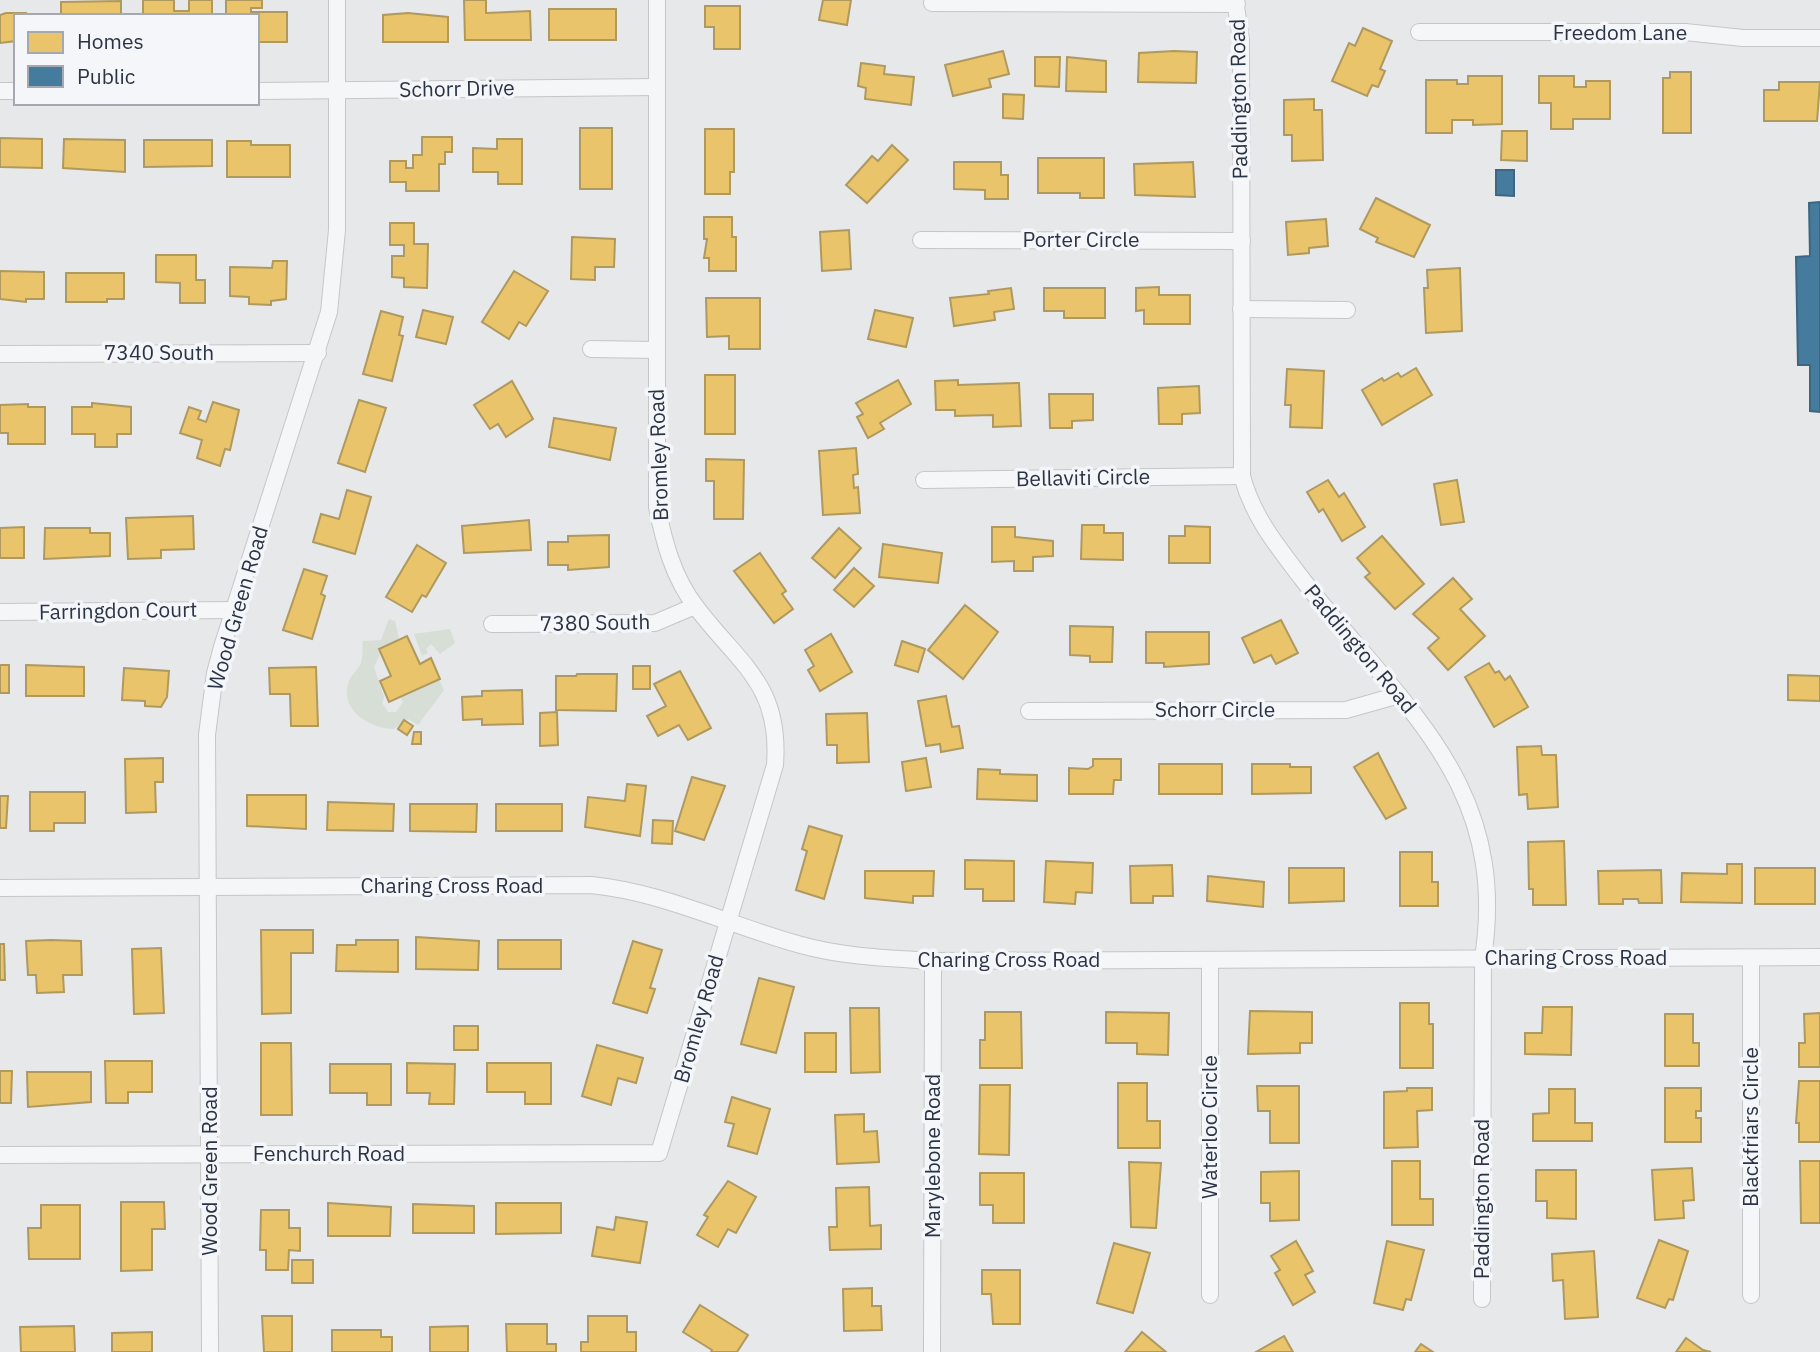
<svg xmlns="http://www.w3.org/2000/svg" width="1820" height="1352" viewBox="0 0 1820 1352" font-family="'IBM Plex Sans',sans-serif">
<style>
.green{fill:#d6ded6}
.homes{fill:#e9c46a;stroke:#b0995f;stroke-width:2}
.public{fill:#457b9d;stroke:#3d6683;stroke-width:2}
.lines{fill:none;stroke-linecap:round;stroke-linejoin:round}
.minor-casing{stroke:#c4c6c8;stroke-width:18}
.minor{stroke:#f5f6f7;stroke-width:16}
.labels{text-anchor:middle;stroke-width:7;stroke-linejoin:round;paint-order:stroke}
.street-label{font-size:21px;fill:#2b3445;stroke:#f4f6f9}
</style>
<rect width="100%" height="100%" fill="#e6e8ea"/>
<g class="green">
<path d="M389 619 395 621 399 639 378 649 380 654 374 667 384 697 382 703 388 712H396L403 702 401 698 439 680 444 690 418 725 408 719 394 729C371 729 338 710 349 681 351 675 358 670 361 663 363 657 362 648 363 641L381 640Z"/>
<path d="M450 629 455 643 440 654 431 644 426 649 428 653 422 656 414 634Z"/>
</g>
<g class="homes">
<path d="M143 0H174V11H189V0H212V16H143Z"/>
<path d="M226 0H262V8H251V12H287V42H257V16H226Z"/>
<path d="M464 0H486V13L530 11 531 40H465Z"/>
<path d="M823 0H851L847 25 819 20Z"/>
<path d="M121 1V16H61V2Z"/>
<path d="M705 6H740V49H714V27H705Z"/>
<rect x="549" y="9" width="67" height="31"/>
<path d="M6 13H26V16H16V41L0 43V15Z"/>
<path d="M408 13 448 17V42H383V15Z"/>
<path d="M1363 28 1392 41 1380 69 1385 71 1378 87 1372 85 1367 96 1332 81 1349 43 1355 46Z"/>
<path d="M1003 51 1009 74 989 79 991 87 953 96 945 65Z"/>
<path d="M1174 51 1197 52 1196 83 1138 82 1139 53Z"/>
<path d="M1035 57H1060L1059 87 1035 86Z"/>
<path d="M1067 57 1106 61V92L1066 91Z"/>
<path d="M861 63 885 66 884 74 914 77 911 105 865 99 866 88 858 86Z"/>
<path d="M1670 72H1691V133H1663V78H1670Z"/>
<path d="M1468 76H1502V124L1473 125V120H1452V133H1426V80H1457V84H1468Z"/>
<path d="M1539 76H1574V87H1586V81H1610V119H1573V129H1551V103H1539Z"/>
<path d="M1779 82H1820L1817 121H1764V90H1779Z"/>
<path d="M1003 94 1024 95 1023 119 1003 118Z"/>
<path d="M1314 99V110H1322L1323 160 1292 161V135H1284V100Z"/>
<rect x="580" y="128" width="32" height="61"/>
<path d="M705 129H734V172H730V194H705Z"/>
<path d="M1502 131H1527V161L1501 160Z"/>
<path d="M422 137H452V152H445V164H439V191H406V182H390V161H406V168H413V155H422Z"/>
<path d="M0 138 42 139V168L0 167Z"/>
<path d="M64 139 125 140V172L63 168Z"/>
<path d="M497 139H522V184H498V172H473V148L497 149Z"/>
<path d="M144 140H212V166L144 167Z"/>
<path d="M227 141H251V145H290V177H227Z"/>
<path d="M892 145 908 160 867 203 846 185 872 156 878 161Z"/>
<path d="M1038 158H1104V198H1080V193H1038Z"/>
<path d="M954 162H1001V175H1008V199H985V190L954 189Z"/>
<path d="M1193 162 1195 197 1135 195 1134 164Z"/>
<path d="M1376 198 1430 225 1414 257 1376 242 1378 238 1360 229Z"/>
<path d="M704 217H732V237H736V271H709V258H704L707 239H704Z"/>
<path d="M1326 219 1328 246 1309 248V253L1288 255 1286 222Z"/>
<path d="M390 223H414V244H428L427 288 404 287V278L392 277V256H404V245H390Z"/>
<path d="M849 230 851 269 822 271 820 232Z"/>
<path d="M572 237 615 239 614 267H595V280L571 279Z"/>
<path d="M156 255H196V280H205V303H180V283L156 282Z"/>
<path d="M273 261H287L286 299 271 301V305L249 304V297L230 296V267L272 268Z"/>
<path d="M1460 268 1462 331 1426 333 1424 288H1428L1427 270Z"/>
<path d="M0 271 44 272V299H26V302L0 299Z"/>
<path d="M514 271 548 291 526 326 519 322 509 339 482 322Z"/>
<path d="M66 273H124V299H107V302H66Z"/>
<path d="M1159 287V295H1190V324H1144V310L1136 311V288Z"/>
<path d="M1011 288 1014 309 994 312 995 320 954 326 950 298 989 294 988 291Z"/>
<path d="M1044 288H1105V318H1064V311H1044Z"/>
<path d="M706 298H760V349H729V336L707 337Z"/>
<path d="M423 310 453 317 446 344 416 337Z"/>
<path d="M875 310 913 318 906 347 868 339Z"/>
<path d="M381 311 403 317 399 335 403 336 392 381 363 374Z"/>
<path d="M1416 368 1432 395 1382 425 1362 390 1382 378 1384 381 1398 373 1401 377Z"/>
<path d="M1287 369 1324 371 1322 428 1290 427 1291 405H1285Z"/>
<rect x="705" y="375" width="30" height="59"/>
<path d="M898 380 911 404 880 423 884 429 868 438 857 417 863 414 856 403Z"/>
<path d="M958 380V385L1019 383 1021 426 993 427V415L955 416V410H936L935 381Z"/>
<path d="M512 381 533 419 506 437 498 424 490 429 474 405Z"/>
<path d="M1199 386 1200 413 1182 414V424H1159L1158 388Z"/>
<path d="M1049 394H1093V420L1072 421V428H1050Z"/>
<path d="M359 400 386 408 365 472 338 463Z"/>
<path d="M213 402 239 410 230 450 225 449 220 466 197 458 202 440 180 433 189 407 201 411 198 419 206 422Z"/>
<path d="M92 403 131 407V434H117V447H95V434H72V407H92Z"/>
<path d="M28 404V407H45V444H8V433H0V405Z"/>
<path d="M554 418 616 428 610 460 549 447Z"/>
<path d="M856 448 858 474 853 475 854 488 858 487 860 513 823 515 819 451Z"/>
<path d="M706 459 744 460 743 519H714V481H706Z"/>
<path d="M1328 480 1339 497 1344 493 1365 527 1342 541 1323 509 1319 512 1307 492Z"/>
<path d="M1457 480 1464 522 1441 525 1434 484Z"/>
<path d="M347 490 371 497 355 554 313 542 321 514 339 519Z"/>
<path d="M193 516 194 549 161 550V558L128 559 126 518Z"/>
<path d="M529 520 531 550 464 553 462 526Z"/>
<path d="M1082 525H1104V533H1123V560L1081 559Z"/>
<path d="M1185 526 1210 527V563H1169V536H1185Z"/>
<path d="M24 527V558H0V528Z"/>
<path d="M992 527H1015V537L1053 541V556L1033 557V571H1014V561L992 562Z"/>
<path d="M45 528H90V533H110V556L44 559Z"/>
<path d="M839 528 861 548 835 578 812 558Z"/>
<path d="M609 535V567L568 570V565H548V542H568V536Z"/>
<path d="M1382 536 1424 584 1395 609 1365 577 1370 573 1357 558Z"/>
<path d="M883 544 942 553 938 583 879 577Z"/>
<path d="M417 545 446 563 426 597 422 595 412 612 386 597Z"/>
<path d="M760 553 786 591 782 594 793 609 774 623 734 571Z"/>
<path d="M854 568 874 586 854 607 834 590Z"/>
<path d="M304 569 327 576 321 594 325 596 312 639 283 630Z"/>
<path d="M1453 578 1472 599 1460 609 1485 636 1448 670 1428 648 1439 638 1413 614Z"/>
<path d="M965 605 998 632 963 679 928 650Z"/>
<path d="M1281 620 1298 653 1276 664 1271 655 1254 663 1242 638Z"/>
<path d="M1070 626 1113 627 1112 662H1090V656L1070 655Z"/>
<path d="M1146 632H1209V664L1164 667V663H1146Z"/>
<path d="M831 634 852 672 820 691 808 670 814 666 805 650Z"/>
<path d="M407 636 420 664 431 658 440 679 389 702 380 681 391 676 379 649Z"/>
<path d="M902 641 925 649 918 672 895 665Z"/>
<path d="M1489 663 1495 673 1499 671 1505 680 1510 676 1528 707 1494 727 1465 677Z"/>
<rect x="0" y="665" width="9" height="28"/>
<path d="M26 665 84 667V696H26Z"/>
<rect x="633" y="666" width="17" height="23"/>
<path d="M316 667 318 726H291L290 694H270L269 668Z"/>
<path d="M124 668 169 671 167 697 161 707 145 706V701L122 700Z"/>
<path d="M680 671 711 728 688 740 679 725 658 736 647 716 666 706 654 684Z"/>
<path d="M577 674H617L616 711 556 710V676H576Z"/>
<path d="M1788 675 1820 676V701L1788 700Z"/>
<path d="M522 690 523 724 482 725V719L463 720 462 697 482 696V691Z"/>
<path d="M946 696 952 727 959 726 963 748 941 752 940 744 926 746 918 701Z"/>
<path d="M557 712 558 745 540 746V713Z"/>
<path d="M867 713 869 762 837 763V745H827L826 714Z"/>
<path d="M404 720 413 726 407 735 398 729Z"/>
<path d="M414 732H421V744H412Z"/>
<path d="M1541 746 1542 755H1556L1558 807 1528 809 1527 794 1519 795 1517 747Z"/>
<path d="M1378 753 1406 808 1386 819 1354 767Z"/>
<path d="M163 758V782H155L156 812 126 813 125 759Z"/>
<path d="M926 758 931 787 906 791 902 762Z"/>
<path d="M1093 759H1121V780H1114L1113 794H1069V768L1088 769 1093 766Z"/>
<rect x="1159" y="764" width="63" height="30"/>
<path d="M1252 764H1290V767H1311V793L1252 794Z"/>
<path d="M978 769 1000 770V774L1037 775V801L977 799Z"/>
<path d="M692 777 725 786 704 840 675 831Z"/>
<path d="M627 784 646 786 640 836 585 827 588 797 625 801Z"/>
<path d="M30 792H85V823H54V831H30Z"/>
<path d="M247 795H306V829L247 826Z"/>
<path d="M0 796H8L6 828H0Z"/>
<path d="M328 802 394 804 393 831 327 830Z"/>
<path d="M410 804H477L476 832 410 831Z"/>
<rect x="496" y="804" width="66" height="27"/>
<path d="M653 820 673 821 672 844 652 843Z"/>
<path d="M809 826 842 836 824 899 796 890 807 851 802 849Z"/>
<path d="M1564 841 1566 905H1533V889H1529L1528 842Z"/>
<path d="M1400 852H1432V882H1438V906H1400Z"/>
<path d="M965 860 1014 861V901H983V889H965Z"/>
<path d="M1046 861 1093 863 1092 893 1076 892 1075 904 1044 902Z"/>
<path d="M1727 864H1742V903L1681 902 1682 873 1727 874Z"/>
<path d="M1172 865 1173 896H1153V903H1131L1130 866Z"/>
<path d="M1289 868H1344V901L1289 903Z"/>
<rect x="1755" y="868" width="60" height="36"/>
<path d="M1661 870 1662 903H1639L1638 899H1623V904H1599L1598 871Z"/>
<path d="M865 871H934L933 896H913V903L865 898Z"/>
<path d="M1208 876 1264 882 1263 907 1207 901Z"/>
<path d="M261 930H313V953H291V1013L262 1014Z"/>
<path d="M416 937 479 941 478 970 416 969Z"/>
<path d="M51 940 81 941 82 975H63L64 992 37 993 36 975H28L26 941Z"/>
<path d="M356 940H398V972L336 971 337 945H356Z"/>
<rect x="498" y="940" width="63" height="29"/>
<path d="M633 941 662 950 650 988 655 989 647 1013 613 1003Z"/>
<path d="M0 944H4L5 980H0Z"/>
<path d="M161 948 164 1013 134 1014 132 949Z"/>
<path d="M759 978 794 987 776 1053 741 1044Z"/>
<path d="M1400 1003H1429V1024H1433V1068H1400Z"/>
<path d="M1543 1007H1572L1571 1055 1525 1054V1033H1542Z"/>
<path d="M850 1008H879L880 1072 851 1073Z"/>
<path d="M1250 1011 1312 1012V1043H1300V1053L1248 1054Z"/>
<path d="M985 1012H1021L1022 1068H980V1040H985Z"/>
<path d="M1106 1012 1169 1013 1168 1055 1137 1054V1043H1106Z"/>
<path d="M1820 1013V1067H1799V1043H1805L1804 1014Z"/>
<path d="M1665 1014H1693V1043H1699V1066H1665Z"/>
<rect x="454" y="1026" width="24" height="24"/>
<rect x="805" y="1033" width="31" height="39"/>
<path d="M261 1043H291L292 1115H261Z"/>
<path d="M597 1045 643 1058 636 1083 618 1078 611 1105 582 1096Z"/>
<path d="M105 1061H152V1092H128V1103H106Z"/>
<path d="M407 1063 455 1064 454 1104H429L430 1093H407Z"/>
<path d="M487 1063H551V1104H525V1092H487Z"/>
<path d="M330 1064H391V1105H367V1093H330Z"/>
<path d="M0 1071H12L11 1103H0Z"/>
<path d="M27 1072H91V1102L28 1107Z"/>
<path d="M1799 1081H1820V1142H1799V1123H1796Z"/>
<path d="M1118 1083H1147V1121H1160V1148H1118Z"/>
<path d="M980 1085H1010L1009 1155 979 1154Z"/>
<path d="M1257 1086H1299V1143H1270V1111H1258Z"/>
<path d="M1407 1088H1432V1110L1417 1111 1418 1147 1384 1148V1092L1407 1091Z"/>
<path d="M1665 1088H1701V1111H1696V1118H1701V1142H1665Z"/>
<path d="M1549 1089H1575V1123H1592V1141H1533V1114L1549 1113Z"/>
<path d="M732 1097 770 1109 757 1154 728 1146 734 1124 725 1122Z"/>
<path d="M864 1114V1132L877 1131 879 1162 837 1164 835 1115Z"/>
<path d="M1392 1161H1420V1199H1433V1225H1392Z"/>
<path d="M1800 1161H1820V1223H1801Z"/>
<path d="M1129 1162 1161 1163 1156 1228 1131 1227Z"/>
<path d="M1692 1168 1694 1200 1683 1201 1684 1218 1655 1220 1652 1170Z"/>
<path d="M1536 1170H1576V1219L1547 1218V1201H1536Z"/>
<path d="M1299 1171V1220L1270 1221V1203H1261V1172Z"/>
<path d="M980 1173H1024V1223H993V1205H980Z"/>
<path d="M728 1181 756 1197 736 1233 728 1229 718 1247 697 1235 708 1217 704 1215Z"/>
<path d="M869 1187 870 1226 881 1225V1249L830 1250 829 1227H837L836 1188Z"/>
<path d="M121 1202H164L165 1229H152V1270L121 1271Z"/>
<path d="M328 1203 391 1207 390 1236H328Z"/>
<path d="M496 1203H561V1233L496 1234Z"/>
<path d="M413 1204 474 1206V1233H413Z"/>
<path d="M41 1205H80V1259H29L28 1228H41Z"/>
<path d="M261 1210H289V1228H300V1251L289 1250 288 1270H266V1250H260Z"/>
<path d="M616 1217 647 1222 640 1263 592 1256 597 1227 614 1230Z"/>
<path d="M1659 1240 1688 1251 1673 1300 1669 1299 1665 1308 1637 1298Z"/>
<path d="M1296 1241 1313 1271 1305 1275 1315 1292 1293 1305 1275 1273 1280 1270 1271 1256Z"/>
<path d="M1387 1241 1424 1250 1411 1300 1406 1299 1403 1310 1374 1303Z"/>
<path d="M1114 1243 1150 1253 1133 1313 1097 1303Z"/>
<path d="M1594 1251 1598 1317 1565 1319 1563 1280 1553 1281 1552 1254Z"/>
<rect x="292" y="1260" width="21" height="23"/>
<path d="M982 1270H1020V1324H993L991 1294H982Z"/>
<path d="M872 1288V1306H881L882 1330 844 1331 843 1289Z"/>
<path d="M700 1305 748 1335 737 1352H711L712 1350 683 1332Z"/>
<path d="M262 1316H292V1352H264Z"/>
<path d="M588 1316H627V1332H636V1352H581V1342H588Z"/>
<path d="M506 1324H547V1344H556V1352H507Z"/>
<path d="M74 1326 75 1352H21L20 1327Z"/>
<path d="M468 1326V1352H430V1327Z"/>
<path d="M332 1330H381V1337H392V1352H332Z"/>
<path d="M152 1332V1352H112V1333Z"/>
<path d="M1142 1332 1166 1352H1125Z"/>
<path d="M1284 1336 1293 1352H1256Z"/>
<path d="M1686 1338 1703 1350 1711 1352H1676Z"/>
<path d="M1421 1344 1433 1352H1415Z"/>
</g>
<g class="public">
<path d="M1496 170H1514V196L1496 195Z"/>
<path d="M1820 202V412L1810 411V365H1798L1796 257 1810 256 1809 203Z"/>
</g>
<g class="lines">
<g class="minor-casing">
<g id="minor">
<path d="M1235 0 1241 40 1242 476C1253 517 1277 546 1303 580 1398 704 1510 781 1483 958L1482 1299"/>
<path d="M932 3 1237 4"/>
<path d="M1419 32H1685L1743 38H1820"/>
<path d="M0 91H16"/>
<path d="M257 91 657 87"/>
<path d="M921 240 1242 241"/>
<path d="M1241 309 1347 310"/>
<path d="M591 349 657 350"/>
<path d="M0 354 318 353"/>
<path d="M924 480 1242 476"/>
<path d="M0 612 236 610"/>
<path d="M492 624 655 623 695 606"/>
<path d="M1029 711 1346 710 1399 695"/>
<path d="M0 888 591 885C663 892 731 926 801 945 844 957 888 958 933 961L1820 957"/>
<path d="M1751 958V1295"/>
<path d="M0 1155 659 1153 775 765C781 684 739 664 696 607 673 577 664 542 657 507V0"/>
<path d="M1210 1295V960"/>
<path d="M210 1352 207 735 215 673 222 647 329 312 337 230V0"/>
<path d="M932 1352 933 961"/>
</g>
</g>
<use href="#minor" class="minor"/>
</g>
<g class="labels">
<g class="street-label">
<text x="1620" y="40">Freedom Lane</text>
<text transform="translate(457 89) rotate(-1)" y="7">Schorr Drive</text>
<text transform="translate(1239 99) rotate(-91)" y="7">Paddington Road</text>
<text x="1081" y="247">Porter Circle</text>
<text x="159" y="360">7340 South</text>
<text transform="translate(659 455) rotate(-92)" y="7">Bromley Road</text>
<text transform="translate(1083 478) rotate(-1)" y="7">Bellaviti Circle</text>
<text transform="translate(238 608) rotate(-74)" y="7">Wood Green Road</text>
<text transform="translate(118 611) rotate(-1)" y="7">Farringdon Court</text>
<text transform="translate(595 623) rotate(-1)" y="7">7380 South</text>
<text transform="translate(1360 649) rotate(50)" y="7">Paddington Road</text>
<text x="1215" y="717">Schorr Circle</text>
<text x="452" y="893">Charing Cross Road</text>
<text x="1576" y="965">Charing Cross Road</text>
<text x="1009" y="967">Charing Cross Road</text>
<text transform="translate(699 1019) rotate(-74)" y="7">Bromley Road</text>
<text transform="translate(1210 1127) rotate(-90)" y="7">Waterloo Circle</text>
<text transform="translate(1751 1127) rotate(-90)" y="7">Blackfriars Circle</text>
<text x="329" y="1161">Fenchurch Road</text>
<text transform="translate(933 1156) rotate(-90)" y="7">Marylebone Road</text>
<text transform="translate(210 1171) rotate(-90)" y="7">Wood Green Road</text>
<text transform="translate(1482 1199) rotate(-90)" y="7">Paddington Road</text>
</g>
</g>
<rect x="14" y="14" width="245" height="91" fill="#f4f6f9" stroke="#a4a8b1" stroke-width="2"/>
<rect x="28" y="32" width="35" height="21" fill="#e9c46a" stroke="#a4a8b1" stroke-width="2"/>
<text x="77" y="49" font-size="21" fill="#2b3445">Homes</text>
<rect x="28" y="66" width="35" height="21" fill="#457b9d" stroke="#a4a8b1" stroke-width="2"/>
<text x="77" y="84" font-size="21" fill="#2b3445">Public</text>
</svg>
